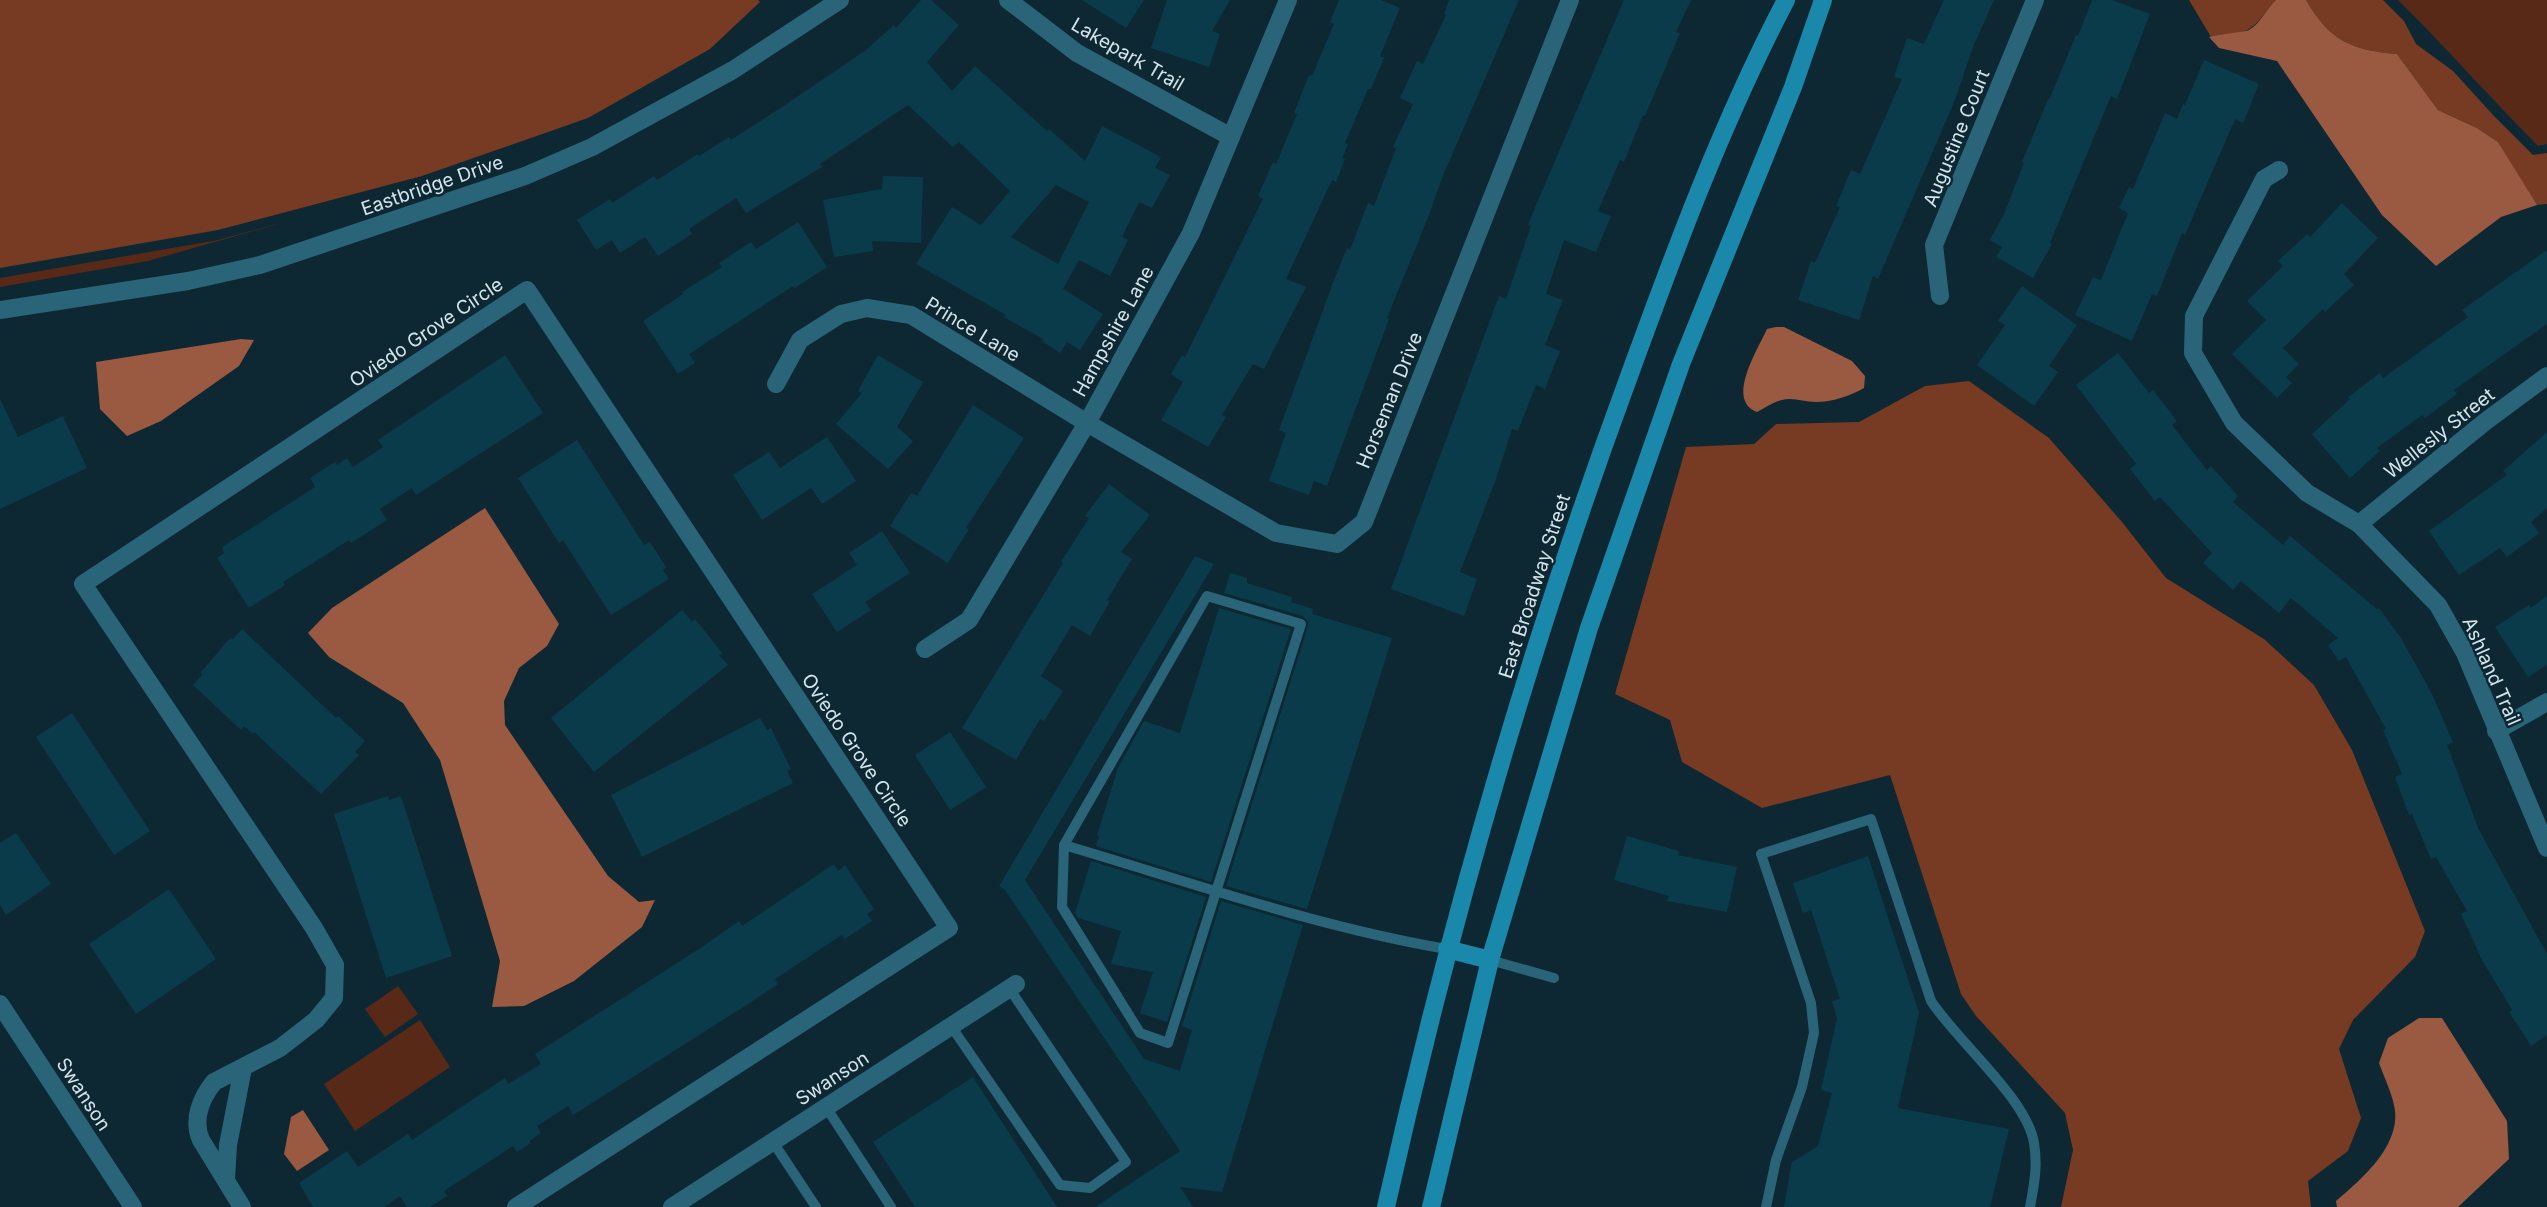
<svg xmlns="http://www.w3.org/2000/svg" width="2547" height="1207" viewBox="0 0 2547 1207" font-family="Inter,sans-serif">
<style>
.green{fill:#592917}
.forest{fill:#773a22}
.water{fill:#9a5941}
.building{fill:#0a3b4a;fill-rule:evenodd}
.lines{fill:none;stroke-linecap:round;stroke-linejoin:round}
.service{stroke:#2a6479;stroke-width:10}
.minor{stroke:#2a6479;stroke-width:18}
.secondary{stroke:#1a88aa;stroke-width:18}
.labels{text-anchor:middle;stroke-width:5;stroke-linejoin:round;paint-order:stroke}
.street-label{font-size:19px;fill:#d4e4eb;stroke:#0d2832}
</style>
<rect width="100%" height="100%" fill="#0d2832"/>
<g class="green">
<path d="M2398 0H2547V144L2538 146C2490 98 2446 47 2398 0Z"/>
<path d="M289 221 148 261 0 287V278L218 240Z"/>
<path d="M398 986 418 1014 385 1037 365 1009Z"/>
<path d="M420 1020 450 1067 355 1131 324 1084Z"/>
</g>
<g class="forest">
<path d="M0 0H758L760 2 710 49 588 118 422 176 218 230 0 268Z"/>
<path d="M2189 0H2276C2266 9 2261 22 2249 29 2242 34 2222 33 2211 37Z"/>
<path d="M2306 0H2383L2404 21 2416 44 2453 71 2493 115 2533 155 2547 153V204L2535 205 2498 142 2477 128 2438 110 2397 54C2351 50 2330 41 2306 0Z"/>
<path d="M1969 381 2049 438 2122 522 2166 578 2264 639 2314 685 2352 750 2425 931 2415 957 2353 1020 2339 1049 2361 1118 2348 1151 2308 1181 2311 1207H2061L2073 1150 2065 1113 1976 1016 1961 994 1890 775 1762 808 1682 762 1670 720 1615 694 1686 447 1754 444 1776 424 1859 422 1925 386Z"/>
</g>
<g class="water">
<path d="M2276 0H2306C2330 41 2351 50 2397 54L2438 110 2477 128 2498 142 2537 205 2501 217 2436 266 2382 215 2277 61 2219 48 2209 37C2219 34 2244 32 2249 30 2261 23 2266 9 2276 0Z"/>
<path d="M1776 327H1784L1852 361 1865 376 1864 388C1850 396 1832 402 1816 402 1804 402 1793 397 1782 400 1773 402 1765 408 1757 412 1725 401 1758 349 1767 329Z"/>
<path d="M241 339 254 340 239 366 161 421 127 436 100 409 96 362Z"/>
<path d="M485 508 559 624 547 646 519 668 504 701 505 725 608 876 639 902 655 900 642 927 574 981 524 1006 492 1007 500 961 440 760 403 703 329 657 308 633 332 608Z"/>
<path d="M2419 1018H2442L2507 1121 2509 1159 2458 1207H2337L2336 1201C2362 1179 2403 1144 2394 1105 2391 1091 2384 1077 2379 1063L2388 1038Z"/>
<path d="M303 1110 329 1150 297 1171 284 1154 291 1117Z"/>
</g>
<g class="building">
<path d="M921 0H931L959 25 927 62 952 91 975 66 1047 131 1049 129 1085 161 1102 126 1161 157 1155 168 1170 175 1152 208 1139 202 1122 237 1128 240 1110 276 1079 260 1063 289 1103 314 1080 350 1067 342 1060 353 1042 341 1043 339 1004 317 1006 315 916 264 952 207 981 225 1010 191 959 142 953 147 908 105 820 164 822 167 746 213 736 198 689 229 692 234 658 256 645 237 620 253 612 240 596 250 577 220 610 199 612 203 654 176 657 180 698 154 699 156 729 137 731 140 788 103 866 50 894 25 896 28ZM1056 185 1089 202 1058 264 1011 237Z"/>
<path d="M1082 0H1144L1126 28Z"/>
<path d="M1167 0H1230L1212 31 1220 34 1209 67 1151 48Z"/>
<path d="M1339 0H1381L1400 8 1380 56 1384 58 1371 89H1368L1345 143 1348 144 1342 158 1345 159 1336 182 1332 180 1286 279 1306 287 1264 369 1253 364 1222 415 1226 417 1208 447 1161 420 1183 382 1171 374 1182 355 1185 357 1263 199 1258 196 1273 162 1276 164 1297 114 1294 113 1309 75 1312 76 1334 24 1330 22Z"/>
<path d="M1449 0H1519L1442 178 1429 215 1387 318 1389 319 1327 486 1314 481 1309 495 1269 481 1286 433 1279 430 1334 280 1347 248 1350 250 1368 203 1374 206 1396 148 1393 147 1413 104 1400 98 1417 61 1423 64 1446 15 1444 14Z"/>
<path d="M1624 0H1691L1676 32 1680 33 1645 116 1643 115 1624 162 1620 160 1598 211 1611 216 1596 252 1564 240 1546 294 1563 300 1545 345 1560 351 1545 389 1536 385 1518 431 1512 429 1496 479 1460 572 1477 579 1464 616 1391 589 1499 296 1506 299 1531 226 1528 225 1536 205Z"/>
<path d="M1944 0H1994L1973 47 1955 100 1887 258 1878 279 1873 276 1859 320 1798 300 1811 261 1815 263 1840 207 1836 206 1851 170 1860 174 1902 79 1894 77 1907 38 1924 44Z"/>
<path d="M2092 0H2112L2150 14 2117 99 2111 96 2050 243 2052 244 2033 278 1996 257 2002 247 1990 240 2004 214 2024 163 2022 162 2048 99 2049 100 2076 35 2078 36Z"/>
<path d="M2204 60 2259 84 2243 123 2235 119 2185 235 2182 233 2157 296 2152 294 2132 341 2075 315 2093 277 2101 280 2128 213 2119 208 2129 187 2133 189 2165 113 2177 119 2183 104 2185 105Z"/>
<path d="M883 176 923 177 921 243 872 241 873 251 834 257 823 200 882 189Z"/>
<path d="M2342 203 2378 238 2344 274 2354 285 2325 312 2323 309 2283 348 2299 364 2286 377 2292 383 2277 398 2232 354 2266 320 2247 301 2283 266 2278 261 2307 234 2310 237Z"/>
<path d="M798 222 827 267 795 288 793 286 689 354 695 363 678 374 643 321 683 294 682 292 722 267 719 263 751 242 756 249Z"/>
<path d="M2547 250V324L2454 390 2457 394 2425 418 2422 415 2377 448 2380 451 2350 478 2312 434 2350 399 2348 397 2380 373 2383 378 2468 317 2462 310Z"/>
<path d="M2022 286 2077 325 2049 366 2058 372 2034 406 1977 365 2005 325 1998 321Z"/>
<path d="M2118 353 2149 393 2153 390 2177 421 2172 425 2207 470 2211 466 2238 496 2233 502 2283 545 2290 536 2377 609 2379 608 2401 638 2432 694 2453 742 2447 745 2479 830 2547 954V1035L2531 1046 2509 1012 2512 1010 2482 960 2461 914 2467 911 2436 857 2431 859 2412 814 2409 815 2395 777 2402 774 2383 730 2386 729 2346 657 2339 661 2328 645 2338 638 2291 598 2279 613 2241 581 2233 590 2203 563 2212 553 2160 497 2155 501 2130 469 2136 464 2076 385Z"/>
<path d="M505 355 543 413 416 495 412 488 380 509 387 520 351 543 349 540 283 582 285 585 249 608 217 558 224 553 222 547 315 487 310 478 335 462 337 465 347 458 353 467 383 447 378 440Z"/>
<path d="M878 355 923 382 897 427 913 441 888 469 836 424 862 393 858 391Z"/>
<path d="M0 399 18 437 63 416 87 468 0 509Z"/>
<path d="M973 405 1024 438 966 528 969 529 948 563 890 526 911 493 917 496Z"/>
<path d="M2547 432V508L2531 522 2539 533 2507 557 2500 548 2459 575 2429 531 2507 475 2503 471Z"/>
<path d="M827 437 856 481 822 504 811 488 762 520 733 475 769 452 780 468Z"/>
<path d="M577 440 644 545 650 542 666 567 663 570 669 579 611 615 563 540 559 543 518 478Z"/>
<path d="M1109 484 1150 515 1121 552 1132 559 1107 600 1110 601 1090 636 1072 625 1041 676 1063 691 1044 721 1040 719 1016 760 962 728 1063 563 1061 562 1089 518 1085 516Z"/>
<path d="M882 531 910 573 865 602 871 610 837 632 812 594 857 565 849 553Z"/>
<path d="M1195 556 1214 564 1025 880 1144 1059 1180 1071 1192 1030 1182 1026 1221 901 1303 925 1222 1192 1180 1187 1193 1207H1095L1180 1151 1005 890 999 886Z"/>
<path d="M1230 573 1247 578V583L1292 597 1291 602 1313 609 1312 614 1392 638 1307 909 1226 886 1309 623 1303 616 1224 593Z"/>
<path d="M2547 596V665L2528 677 2495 627 2529 605 2531 608Z"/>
<path d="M1219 608 1291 629 1211 882 1096 846 1099 836 1097 835 1118 768 1144 721 1180 733Z"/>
<path d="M682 610 692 622 695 619 723 654 719 655 728 665 594 772 551 718Z"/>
<path d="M242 629 336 718 338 716 365 741 355 752 359 755 321 794 254 732 253 734 244 726 241 730 193 685 202 675 201 672 230 638 233 639Z"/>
<path d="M72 713 150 831 114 855 36 737Z"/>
<path d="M760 718 767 730 771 728 791 769 787 771 793 783 642 857 611 795Z"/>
<path d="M950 732 986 787 950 810 915 755Z"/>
<path d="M388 796 389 800 401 796 452 956 386 978 334 814Z"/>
<path d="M16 833 51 884 6 915 0 905V843Z"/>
<path d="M1627 836 1679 851 1678 855 1737 867 1727 912 1667 901 1669 896 1614 880Z"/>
<path d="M1868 856 1919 1013 1898 1108 2009 1129 1990 1207H1784L1792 1162 1818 1146 1832 1093 1821 1090 1837 1018 1832 1001 1840 999 1811 910 1803 913 1793 883Z"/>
<path d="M1091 861 1206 897 1167 1022 1140 1013 1153 972 1111 964 1121 931 1078 918 1075 913Z"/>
<path d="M834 864 838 871 845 865 874 909 867 914 872 921 845 939 842 935 775 979 778 984 745 1006 573 1115 568 1106 537 1126 541 1133 529 1141 531 1143 517 1152 513 1146 444 1191 447 1196 430 1207H407L400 1196 384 1207H313L299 1183 347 1151 358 1167 408 1134 412 1140 505 1078 508 1084 541 1064 535 1054 702 947 739 921 742 926Z"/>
<path d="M169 889 216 959 136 1014 89 944Z"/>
<path d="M973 1077 1057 1207H915L873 1142Z"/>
</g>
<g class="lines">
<g class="service">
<path d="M1064 845 1062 907 1140 1033 1168 1043 1301 624 1207 596 1064 845C1190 882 1317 927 1447 949"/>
<path d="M1490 960 1554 978"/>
<path d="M951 1026 1060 1185 1090 1188 1126 1162 1009 988"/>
<path d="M826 1107 891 1207"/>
<path d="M773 1142 816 1207"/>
<path d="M1766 1207 1776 1160 1802 1087 1814 1033 1811 1003 1761 854 1871 819 1931 1001C1958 1042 2027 1099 2034 1143 2038 1166 2034 1185 2030 1207"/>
</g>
<g class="minor">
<path d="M1008 0 1077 53 1231 137"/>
<path d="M2279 170 2264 179 2194 316 2193 353 2234 423 2307 493 2359 524 2438 605 2465 653 2547 848"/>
<path d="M1940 296 1934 245 2035 0"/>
<path d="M0 310 188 281 260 265 525 176 592 147 733 70 840 0"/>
<path d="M776 384 800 340 841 314 867 308 911 315 1087 423 1276 533 1337 544 1364 522 1570 0"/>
<path d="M2359 524 2486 421 2547 376"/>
<path d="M925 649 969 620 1087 423 1191 233 1288 0"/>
<path d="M2496 731 2547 702"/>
<path d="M0 1004 133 1207"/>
<path d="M226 1179 228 1145 243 1068"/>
<path d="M242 1207 201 1140C192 1120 201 1098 214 1082L280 1048 316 1020 334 998 335 965 314 928 83 584 527 290 949 928 516 1207"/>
<path d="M672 1207 1016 984"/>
</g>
<g class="secondary">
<path d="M1447 949 1490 960"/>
<path d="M1386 1207C1448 930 1526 657 1624 390 1672 258 1721 124 1786 0"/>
<path d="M1431 1207 1490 960 1589 628 1681 364 1793 87 1823 0"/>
</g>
</g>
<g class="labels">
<g class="street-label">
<text transform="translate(1128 54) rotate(30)" y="7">Lakepark Trail</text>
<text transform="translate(1956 138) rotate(-68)" y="7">Augustine Court</text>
<text transform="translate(432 185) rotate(-19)" y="7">Eastbridge Drive</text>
<text transform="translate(973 329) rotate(31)" y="7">Prince Lane</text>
<text transform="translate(1113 331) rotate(-61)" y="7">Hampshire Lane</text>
<text transform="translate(426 332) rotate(-34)" y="7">Oviedo Grove Circle</text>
<text transform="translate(1389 400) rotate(-68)" y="7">Horseman Drive</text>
<text transform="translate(2439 433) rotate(-38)" y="7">Wellesly Street</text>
<text transform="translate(1534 586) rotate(-72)" y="7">East Broadway Street</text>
<text transform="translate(2492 671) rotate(66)" y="7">Ashland Trail</text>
<text transform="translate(857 750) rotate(56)" y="7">Oviedo Grove Circle</text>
<text transform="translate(832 1078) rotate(-33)" y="7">Swanson</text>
<text transform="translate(84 1094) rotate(57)" y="7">Swanson</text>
</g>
</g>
</svg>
